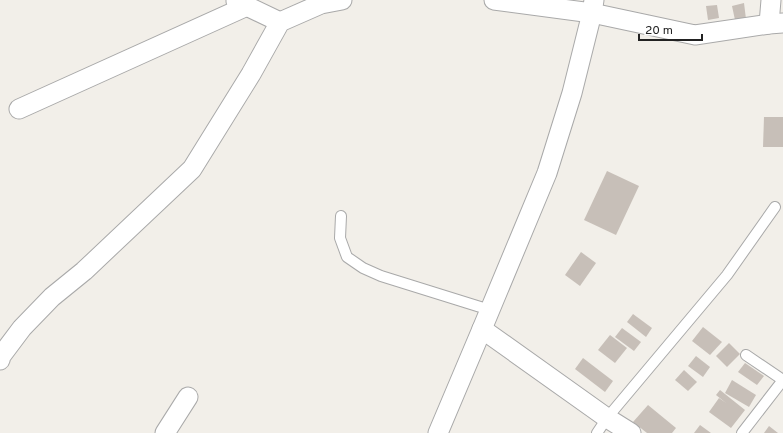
<svg xmlns="http://www.w3.org/2000/svg" width="783" height="433" viewBox="0 0 783 433" font-family="Overpass,sans-serif">
<style>
.building{fill:#c7bfb8}
.lines{fill:none;stroke-linecap:round;stroke-linejoin:round}
.lane-casing{stroke:#a9a9a9;stroke-width:12}
.street-casing{stroke:#a9a9a9;stroke-width:21}
.lane{stroke:#fff;stroke-width:10}
.street{stroke:#fff;stroke-width:19}
</style>
<rect width="100%" height="100%" fill="#f2efe9"/>
<g class="building">
<path d="M744 3 746 19 735 20 732 6Z"/>
<path d="M717 5 719 18 708 20 706 6Z"/>
<path d="M764 117H783V147H763Z"/>
<path d="M607 171 639 186 616 235 584 220Z"/>
<path d="M581 252 596 263 580 286 565 275Z"/>
<path d="M633 314 652 328 646 337 627 322Z"/>
<path d="M703 327 722 342 710 355 692 341Z"/>
<path d="M622 328 641 342 634 351 615 337Z"/>
<path d="M610 335 627 348 615 363 598 350Z"/>
<path d="M729 343 740 354 727 367 716 356Z"/>
<path d="M696 356 710 367 703 377 688 366Z"/>
<path d="M583 358 613 381 605 392 575 369Z"/>
<path d="M745 363 764 376 757 385 738 372Z"/>
<path d="M684 370 697 382 688 391 675 380Z"/>
<path d="M732 380 756 395 749 407 725 393Z"/>
<path d="M720 390 745 410 731 428 709 412 719 398 726 403 716 395Z"/>
<path d="M648 405 676 428 672 433H647L633 422Z"/>
<path d="M700 425 711 433H694Z"/>
<path d="M769 426 778 433H764Z"/>
</g>
<g class="lines">
<g class="lane-casing">
<g id="lane">
<path d="M341 216 340 238 347 257 363 268 381 276 490 310"/>
<path d="M746 355 783 380"/>
<path d="M597 433 607 418 727 275 775 207"/>
<path d="M742 433 783 380"/>
</g>
</g>
<g class="street-casing">
<g id="street">
<path d="M494 0 592 13 695 35 769 24 783 23"/>
<path d="M236 1 280 22"/>
<path d="M769 24 771 0"/>
<path d="M19 109 247 6"/>
<path d="M482 329 607 418 631 433"/>
<path d="M0 360 1 356 22 328 52 297 84 271 192 169 251 74 280 22 321 4 342 0"/>
<path d="M165 433 188 397"/>
<path d="M438 433 482 329 547 173 572 93 592 13 594 0"/>
</g>
</g>
<use href="#lane" class="lane"/>
<use href="#street" class="street"/>
</g>
<path d="M639 34v6h63v-6" fill="none" stroke="#222222" stroke-width="2"/>
<text x="645" y="34" font-size="12" fill="#222222" stroke="#ffffff" stroke-width="3" paint-order="stroke">20 m</text>
</svg>
